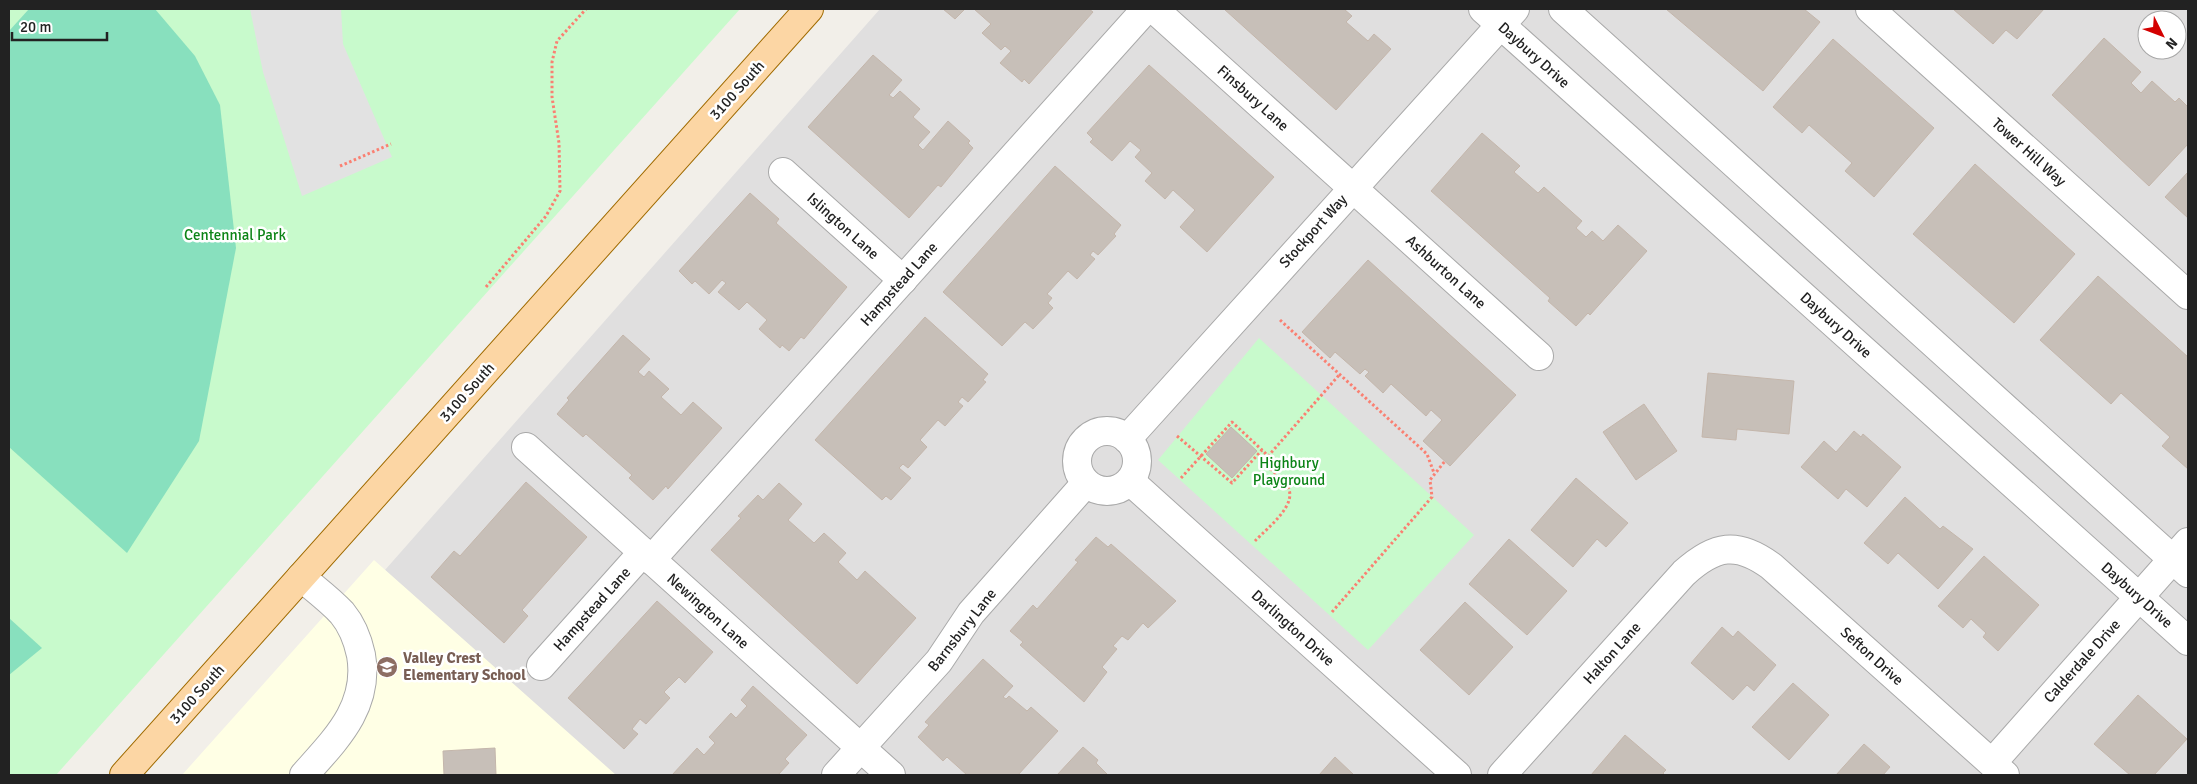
<svg xmlns="http://www.w3.org/2000/svg" width="2197" height="784" viewBox="0 0 2197 784" font-family="Signika,sans-serif">
<style>
.residential{fill:#e0dfdf;fill-rule:evenodd}
.education{fill:#ffffe5}
.park{fill:#c8facc}
.pitch{fill:#88e0be}
.parking{fill:#e2e2e2}
.building{fill:#c7bfb8;stroke:#c4b6ab}
.lines{fill:none;stroke-linecap:round;stroke-linejoin:round}
.minor-casing{stroke:#a9a9a9;stroke-width:30}
.major-casing{stroke:#a06b00;stroke-width:30}
.path{stroke:#fa8072;stroke-width:3;stroke-dasharray:2.5 2.5;stroke-linecap:butt}
.minor{stroke:#fff;stroke-width:28}
.major{stroke:#fcd6a4;stroke-width:28}
.labels{text-anchor:middle;stroke-width:5;stroke-linejoin:round;paint-order:stroke}
.street-label{font-size:15px;fill:#222;stroke:#fff}
.park-label{font-size:15px;fill:#0c8416;stroke:#fff}
.education-label{font-size:15px;font-weight:bold;fill:#785e54;stroke:#fff;text-anchor:start}
</style>
<rect width="100%" height="100%" fill="#f2efe9"/>
<path class="residential" d="M880 9H2188V775H615L385 570ZM2147 20H2177V50H2147Z"/>
<path class="education" d="M374 560 616 775H182Z"/>
<g class="park">
<path d="M9 9H740L56 775H9Z"/>
<path d="M1259 338 1474 535 1368 650 1158 460Z"/>
</g>
<g class="pitch">
<path d="M29 9H155L195 56 220 105 236 248 199 441 127 553 9 447V31Z"/>
<path d="M9 618 42 648 9 675Z"/>
</g>
<path class="parking" d="M250 9H341L343 44 392 157 302 196 263 72Z"/>
<g class="building">
<path d="M943 9H965L955 19Z"/>
<path d="M974 9H1089L1093 12 1029 84 1024 79 1022 82 1000 63 1011 51 1005 46 1001 50 982 33 991 24Z"/>
<path d="M1224 9H1344L1352 16 1346 22 1368 41 1374 34 1391 49 1336 110Z"/>
<path d="M1666 9H1804L1820 22 1763 91Z"/>
<path d="M1953 9H2044L2017 39 2006 30 1993 44Z"/>
<path d="M2104 38 2141 72 2131 83 2141 93 2152 81 2175 102 2179 98 2188 107V144L2149 186 2052 95Z"/>
<path d="M1833 39 1934 128 1874 197 1845 171 1852 163 1809 125 1802 133 1773 107Z"/>
<path d="M873 55 902 80 889 95 893 98 900 91 920 109 913 117 930 132 918 145 923 150 948 121 970 141 968 143 973 148 941 187 938 185 909 218 808 127Z"/>
<path d="M1149 65 1274 177 1207 252 1180 227 1195 210 1173 190 1165 199 1145 181 1152 173 1135 157 1141 150 1130 141 1112 161 1090 142 1093 139 1087 133Z"/>
<path d="M1482 133 1520 166 1514 172 1538 193 1544 187 1582 221 1576 228 1586 237 1592 231 1603 241 1618 225 1647 251 1590 315 1588 313 1576 326 1548 301 1550 298 1431 191Z"/>
<path d="M1975 164 2075 254 2014 323 1913 234Z"/>
<path d="M1055 166 1121 225 1114 234 1116 236 1098 255 1093 251 1090 255 1095 259 1077 279 1068 271 1047 294 1052 298 1048 303 1053 308 1033 329 1025 322 1002 346 943 292Z"/>
<path d="M2188 172V218L2165 197Z"/>
<path d="M750 193 779 219 776 223 847 287 804 339 801 337 789 351 782 345 780 348 759 329 767 320 747 302 739 310 718 292 726 283 722 280 709 294 695 281 692 284 679 271Z"/>
<path d="M1368 260 1516 395 1450 466 1423 441 1442 420 1431 410 1426 416 1391 384 1383 393 1365 376 1369 372 1365 369 1360 374 1335 352 1330 358 1302 332Z"/>
<path d="M2098 276 2188 357V469L2162 446 2170 437 2121 393 2111 404 2040 340Z"/>
<path d="M925 317 988 374 983 380 986 382 968 402 962 397 958 402 963 406 945 426 938 420 920 440 927 447 908 468 903 464 899 468 911 478 891 500 886 496 882 500 815 440Z"/>
<path d="M623 335 650 359 638 372 644 377 649 371 669 389 661 397 681 415 693 402 722 428 668 489 666 486 653 500 629 478 632 475 586 434 583 437 557 414 569 400 567 398Z"/>
<path d="M1708 373 1794 381 1789 434 1737 429 1736 440 1702 437Z"/>
<path d="M1644 404 1677 451 1636 480 1603 432Z"/>
<path d="M1231 427 1257 451 1232 478 1206 454Z"/>
<path d="M1854 431 1861 437 1863 434 1901 467 1867 507 1846 489 1838 499 1801 467 1824 441 1836 452Z"/>
<path d="M1576 478 1628 523 1606 547 1597 539 1573 567 1531 530Z"/>
<path d="M526 482 587 537 522 610 528 616 504 643 431 577 454 551 460 556Z"/>
<path d="M779 483 802 504 788 520 814 543 824 533 846 553 838 562 857 580 865 571 916 618 857 684 711 550 741 518 738 516 758 495 763 500Z"/>
<path d="M1905 497 1940 529 1943 526 1973 549 1938 589 1898 553 1888 564 1864 543Z"/>
<path d="M1096 537 1108 547 1111 544 1176 601 1148 628 1143 623 1128 640 1122 636 1113 646 1117 649 1102 667 1107 672 1084 702 1020 645 1023 642 1010 631 1033 605 1037 609 1078 562 1075 560Z"/>
<path d="M1509 539 1567 591 1527 635 1469 584Z"/>
<path d="M1984 556 2039 605 1998 651 1983 637 1986 633 1971 619 1963 628 1938 606Z"/>
<path d="M657 601 713 652 685 683 679 677 664 692 670 698 646 724 640 719 632 729 638 734 624 749 568 698Z"/>
<path d="M1465 602 1513 647 1469 695 1420 650Z"/>
<path d="M1722 627 1733 637 1738 631 1776 665 1754 691 1747 685 1733 700 1691 663Z"/>
<path d="M983 659 1013 686 1003 697 1006 699 1009 696 1027 711 1031 707 1058 731 1018 775H967L947 757 943 761 918 737 929 725 925 722Z"/>
<path d="M1793 683 1829 715 1789 760 1752 727Z"/>
<path d="M753 686 807 735 785 759 789 763 778 775H672L697 748 704 755 715 743 709 737 731 713 736 718 747 706 741 700Z"/>
<path d="M2138 695 2187 739 2154 775H2130L2094 744Z"/>
<path d="M1625 735 1666 770 1663 773 1665 775H1591Z"/>
<path d="M1864 744 1890 767 1883 775H1836Z"/>
<path d="M1083 747 1098 760 1096 763 1108 775H1057Z"/>
<path d="M495 748 496 775H444L443 751Z"/>
<path d="M1335 757 1354 775H1319Z"/>
</g>
<g class="lines">
<g class="minor-casing">
<g id="minor">
<path d="M1154 9 1539 356"/>
<path d="M1483 9 2188 641"/>
<path d="M1563 9 2188 573"/>
<path d="M1870 9 2188 295"/>
<path d="M783 172 903 280"/>
<circle cx="1107" cy="461" r="30"/>
<path d="M1127 439 1515 9"/>
<path d="M526 447 891 775"/>
<path d="M1130 481 1457 775"/>
<path d="M651 560 1146 9"/>
<path d="M301 577C315 589 330 600 342 613 352 625 358 641 361 655 370 707 335 740 304 775"/>
<path d="M541 666 643 552"/>
<path d="M1992 763 2188 542"/>
<path d="M836 775 939 661 971 613 1086 483"/>
<path d="M1502 775 1684 573C1715 545 1737 541 1771 566L2005 775"/>
</g>
</g>
<g class="major-casing">
<path id="major" d="M124 775 809 9"/>
</g>
<g class="path">
<path d="M340 166 391 144"/>
<path d="M486 287 546 216 560 191 559 143 552 97V62L557 41 586 9"/>
<path d="M1280 320 1427 454 1434 473"/>
<path d="M1177 436 1232 483 1262 450 1267 455"/>
<path d="M1181 478 1232 422 1262 450"/>
<path d="M1255 541C1268 527 1301 503 1286 484 1279 476 1270 469 1263 462L1340 374"/>
<path d="M1332 612 1432 497 1430 480 1445 461"/>
</g>
<use href="#minor" class="minor"/>
<use href="#major" class="major"/>
</g>
<defs>
<g id="school-disc" transform="scale(1.125)"><circle r="9.5" fill="#8d6e63" stroke="#fff"/><path d="M0-5L7-2L0 1L-7-2ZM-4 1L0 2.5L4 1V4Q0 6-4 4Z" fill="#fff"/></g>
</defs>
<g fill-rule="evenodd">
<use href="#school-disc" x="387" y="667"/>
</g>
<g class="labels">
<g class="street-label">
<text transform="translate(1534 55) rotate(42)" y="5">Daybury Drive</text>
<text transform="translate(737 90) rotate(-48)" y="5">3100 South</text>
<text transform="translate(1253 98) rotate(42)" y="5">Finsbury Lane</text>
<text transform="translate(2029 152) rotate(42)" y="5">Tower Hill Way</text>
<text transform="translate(843 226) rotate(42)" y="5">Islington Lane</text>
<text transform="translate(1313 231) rotate(-48)" y="5">Stockport Way</text>
<text transform="translate(1446 272) rotate(42)" y="5">Ashburton Lane</text>
<text transform="translate(899 284) rotate(-48)" y="5">Hampstead Lane</text>
<text transform="translate(1836 325) rotate(42)" y="5">Daybury Drive</text>
<text transform="translate(467 392) rotate(-48)" y="5">3100 South</text>
<text transform="translate(2137 595) rotate(42)" y="5">Daybury Drive</text>
<text transform="translate(592 609) rotate(-48)" y="5">Hampstead Lane</text>
<text transform="translate(708 611) rotate(42)" y="5">Newington Lane</text>
<text transform="translate(1293 628) rotate(42)" y="5">Darlington Drive</text>
<text transform="translate(962 630) rotate(-52)" y="5">Barnsbury Lane</text>
<text transform="translate(1612 653) rotate(-48)" y="5">Halton Lane</text>
<text transform="translate(1872 656) rotate(42)" y="5">Sefton Drive</text>
<text transform="translate(2082 661) rotate(-48)" y="5">Calderdale Drive</text>
<text transform="translate(197 694) rotate(-48)" y="5">3100 South</text>
</g>
<g class="park-label">
<text x="235" y="240">Centennial Park</text>
<text x="1289" y="468">Highbury<tspan x="1289" dy="17">Playground</tspan></text>
</g>
<g class="education-label">
<text x="403" y="663">Valley Crest<tspan x="403" dy="17">Elementary School</tspan></text>
</g>
</g>
<rect width="2197" height="784" fill="none" stroke="#222222" stroke-width="20"/>
<g transform="translate(2162 35) rotate(132)"><circle r="24" fill="#ffffff" stroke="#a7a7a7"/>
<path d="M0-4L9 19L0 12L-9 19Z" fill="#d40000"/>
<text y="-8" font-size="14" font-weight="bold" text-anchor="middle" fill="#222222">N</text>
</g>
<path d="M12 32v8h95v-8" fill="none" stroke="#222222" stroke-width="2.5"/>
<text x="20" y="32" font-size="15" fill="#222222" stroke="#ffffff" stroke-width="4" paint-order="stroke">20 m</text>
</svg>
